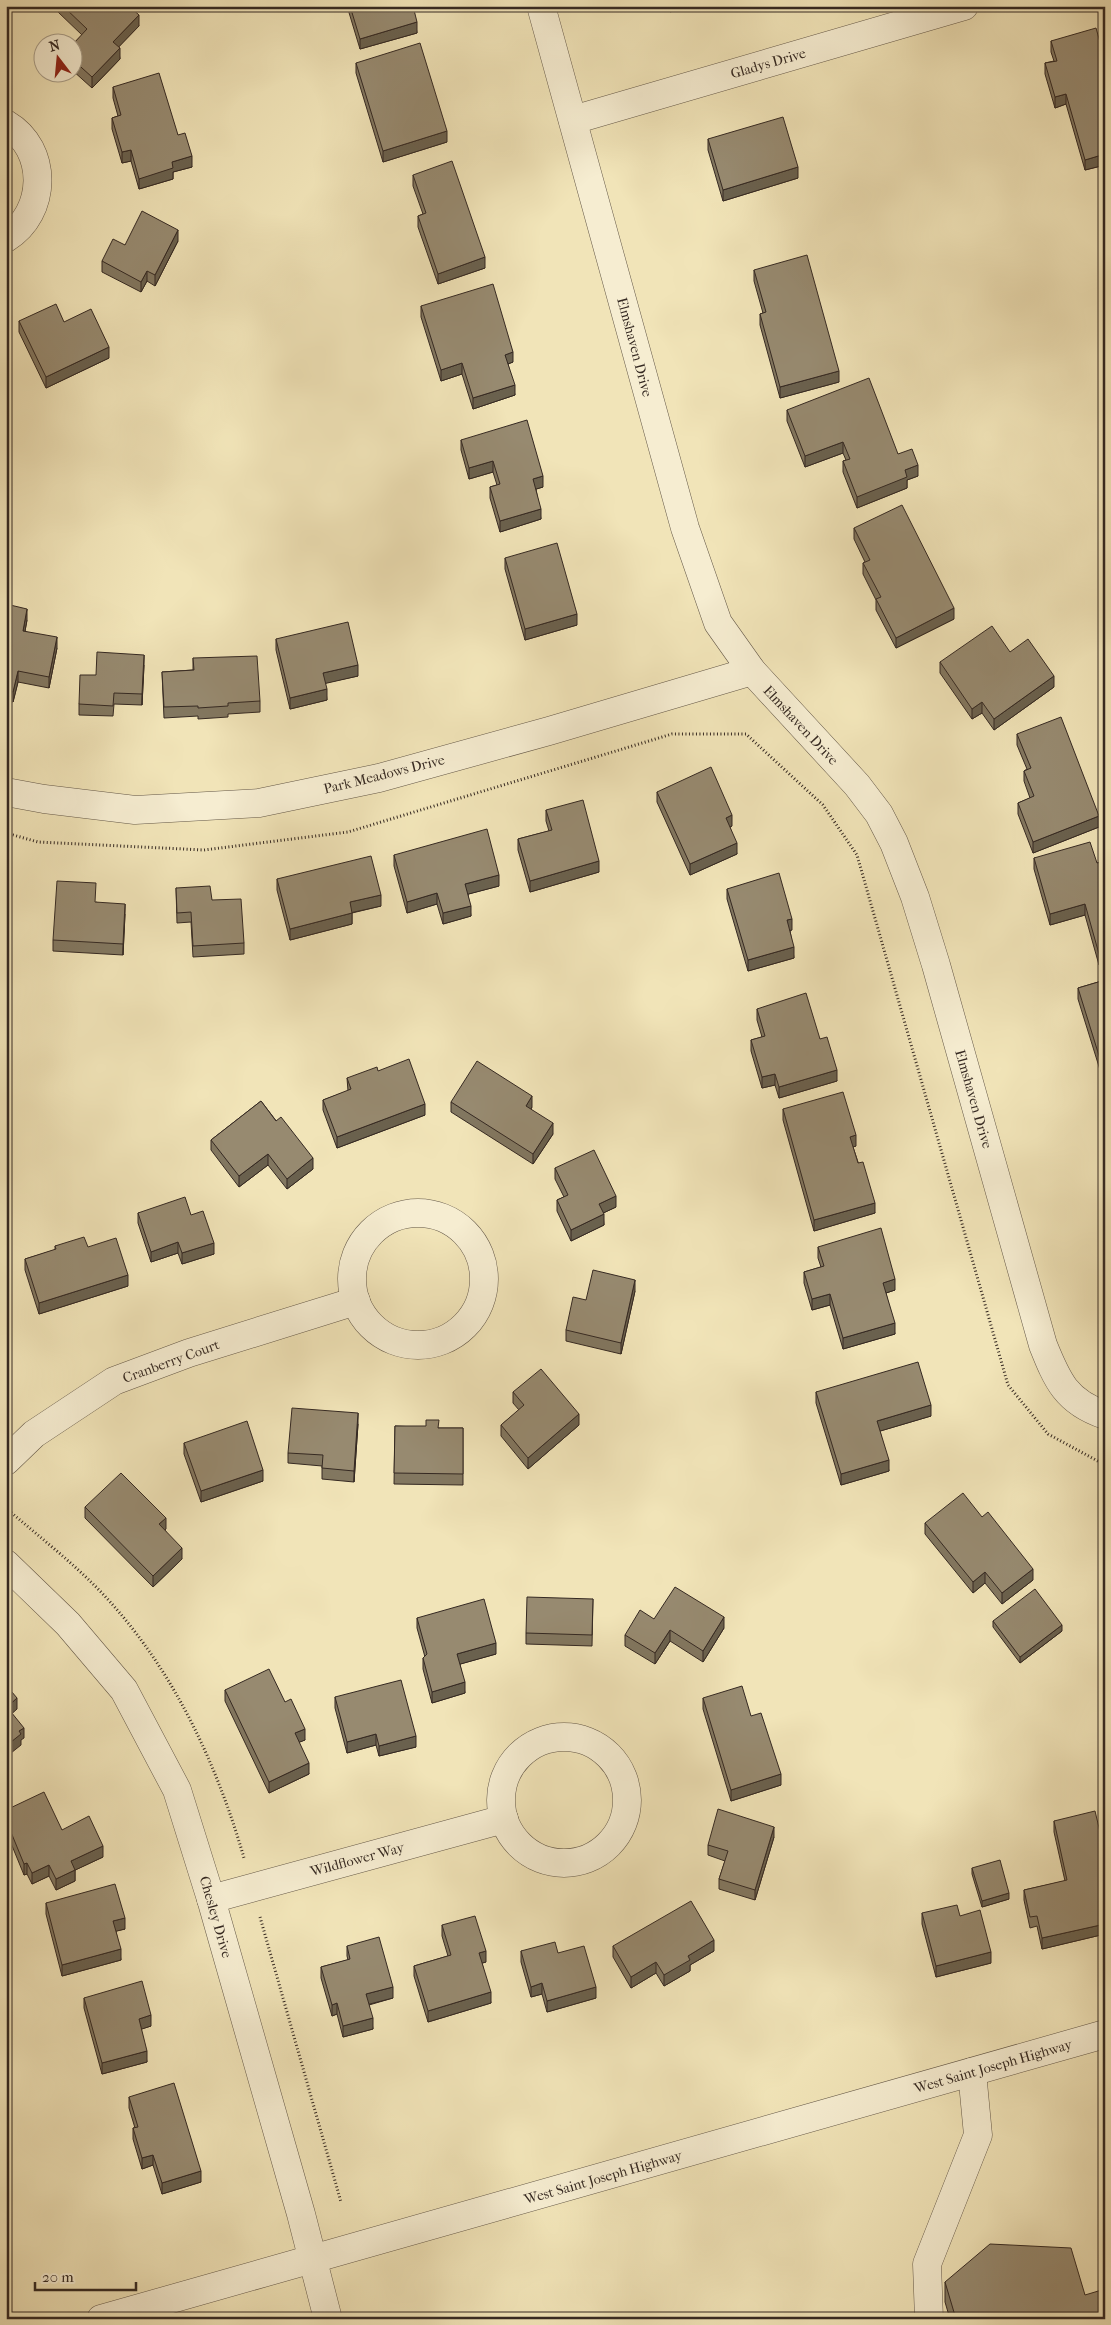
<svg xmlns="http://www.w3.org/2000/svg" width="1111" height="2325" viewBox="0 0 1111 2325" font-family="'IM FELL French Canon',serif">
<style>
.lines{fill:none;stroke-linecap:round;stroke-linejoin:round}
.minor-casing{stroke:#645848;stroke-width:29}
.path{stroke:#352922;stroke-width:3;stroke-dasharray:1 2.5;stroke-linecap:butt}
.minor{stroke:#f6edd1;stroke-width:28}
.wall{fill:#827760;stroke:#352922}
.shaded-wall{fill:#6a614e;stroke:#352922}
.building{fill:#978a70;stroke:#352922}
.labels{text-anchor:middle;stroke-width:4;stroke-linejoin:round;paint-order:stroke}
.street-label{font-size:14px;fill:#352922;stroke:#f6edd1}
</style>
<rect width="100%" height="100%" fill="#f1e4b8"/>
<filter id="stains"><feTurbulence type="fractalNoise" baseFrequency=".004" numOctaves="4"/><feColorMatrix values="0 0 0 0 .2 0 0 0 0 .09 0 0 0 0 .02 0 0 0 .5 -.17"/></filter>
<radialGradient id="worn" r=".72"><stop offset=".6" stop-color="#630" stop-opacity="0"/><stop offset="1" stop-color="#630" stop-opacity=".3"/></radialGradient>
<g class="lines">
<g class="minor-casing">
<g id="minor">
<path d="M541 6 685 528 718 623 752 671 857 785 879 814 894 843 915 897 936 965 1043 1345C1057 1380 1066 1402 1105 1415"/>
<path d="M573 120 964 6"/>
<path d="M6 124C49 149 47 213 6 238"/>
<path d="M6 792 44 799 135 810 259 803 379 778 549 731 752 671"/>
<circle cx="418" cy="1279" r="66"/>
<path d="M6 1461 34 1434 114 1381 189 1353 356 1301"/>
<path d="M6 1564 68 1624 124 1690 177 1790 211 1899 301 2214 328 2319"/>
<circle cx="564" cy="1800" r="63"/>
<path d="M211 1899 504 1819"/>
<path d="M101 2319 1105 2034"/>
<path d="M929 2319 927 2264 978 2135 972 2072"/>
</g>
</g>
<g class="path">
<path d="M6 833 38 842 204 850 348 832 672 734H746L823 805 857 855 1008 1385 1048 1434 1105 1465"/>
<path d="M6 1508C37 1535 71 1561 100 1591 171 1665 216 1761 244 1858"/>
<path d="M260 1917 341 2202"/>
</g>
<use href="#minor" class="minor"/>
</g>
<g class="wall">
<path d="M58 6H129L139 26 118 47 120 59 92 88 72 70V45L82 35 58 12Z"/>
<path d="M347 6H413L417 33 360 49Z"/>
<path d="M1051 41 1105 60V165L1085 170 1066 104 1055 108 1045 74V63L1054 61 1051 52Z"/>
<path d="M356 63 447 142 383 162 356 73Z"/>
<path d="M113 87 178 135 192 167 173 172V179L139 189 131 161 122 163 112 129V118L118 116 113 98Z"/>
<path d="M708 139 798 178 723 201 708 150Z"/>
<path d="M413 175 485 268 438 284 418 227V216L423 214 413 186Z"/>
<path d="M178 241 155 286 147 281 141 292 102 272V261L125 245Z"/>
<path d="M754 270 839 382 780 398 760 325V314L763 313 754 281Z"/>
<path d="M421 306 513 362 508 364 515 395 473 409 462 374 441 381 421 317Z"/>
<path d="M19 321 109 358 46 388 19 332Z"/>
<path d="M787 410 898 454 918 476 907 480V488L857 508 843 472V461L846 460 843 453 805 467 787 421Z"/>
<path d="M461 440 543 487 536 489 541 519 500 532 490 498V487L497 485 493 472 469 479 461 450Z"/>
<path d="M854 528 954 619 896 648 876 610V600L863 574V563L865 562 854 539Z"/>
<path d="M505 558 577 625 525 640 505 569Z"/>
<path d="M6 604 27 620 25 631 57 648 49 688 18 682 13 702 6 701Z"/>
<path d="M276 639 358 676 325 683 327 700 290 709 276 650Z"/>
<path d="M1010 652 1054 687 994 730 982 713 972 719 940 673V662Z"/>
<path d="M193 658 260 701V712L228 714V717L198 719V716L164 718 162 672 193 670Z"/>
<path d="M144 665 142 705 114 704 113 716 79 715V704L96 675Z"/>
<path d="M1017 734 1099 827 1033 853 1018 814V803L1030 798 1024 781V771L1027 769 1017 745Z"/>
<path d="M657 792 732 826 730 827 737 854 690 875 657 802Z"/>
<path d="M546 810 599 872 530 892 518 850V839L549 831 546 821Z"/>
<path d="M394 855 499 886 468 894 471 916 443 924 437 904 407 913 394 866Z"/>
<path d="M1034 858 1097 863 1105 861V963L1099 965 1085 915 1050 925 1034 869Z"/>
<path d="M277 879 381 906 352 913V924L290 940 277 890Z"/>
<path d="M176 888 212 900 244 943V954L193 957 191 922 177 923Z"/>
<path d="M727 889 792 930H790L794 958 748 971 727 899Z"/>
<path d="M96 902 125 914 123 955 53 951V940Z"/>
<path d="M1105 980V1086L1078 999V988Z"/>
<path d="M757 1009 820 1039 837 1081 779 1098 775 1085 762 1088 751 1051V1040L762 1037 757 1020Z"/>
<path d="M347 1078 425 1115 337 1148 323 1110V1100L348 1091Z"/>
<path d="M261 1101 313 1169 287 1189 268 1165 239 1187 211 1150V1140Z"/>
<path d="M451 1102 532 1107 531 1109 553 1134 533 1164 451 1112Z"/>
<path d="M783 1109 856 1146 853 1147 875 1213 814 1231 783 1120Z"/>
<path d="M555 1168 616 1207 603 1213 604 1225 571 1241 557 1211V1200L564 1197 555 1179Z"/>
<path d="M138 1213 191 1215 214 1254 182 1264 178 1253 151 1262 138 1223Z"/>
<path d="M55 1246 88 1247 128 1286 39 1314 25 1270V1259L55 1250Z"/>
<path d="M818 1247 895 1290 886 1293 895 1334 843 1349 830 1305 812 1310 804 1283V1272L821 1267 818 1258Z"/>
<path d="M635 1291 621 1354 566 1341V1330L586 1300Z"/>
<path d="M513 1392 579 1425 528 1469 501 1436V1425L519 1410 513 1403Z"/>
<path d="M816 1392 931 1416 880 1431 889 1471 841 1485 816 1403Z"/>
<path d="M358 1424 354 1482 322 1479V1466L288 1463V1453Z"/>
<path d="M395 1426 439 1428H463V1485L394 1484Z"/>
<path d="M184 1443 263 1481 201 1502 184 1454Z"/>
<path d="M85 1507 166 1529 165 1530 182 1559 153 1587 85 1518Z"/>
<path d="M925 1523 1033 1580 1002 1604 985 1583 973 1593 925 1534Z"/>
<path d="M593 1599 592 1646 526 1644V1633Z"/>
<path d="M417 1618 496 1654 460 1664 465 1693 432 1703 423 1669V1658L425 1657 417 1628Z"/>
<path d="M654 1619 724 1628 703 1662 670 1641 655 1664 625 1646V1635Z"/>
<path d="M993 1621 1062 1631 1020 1663 993 1627Z"/>
<path d="M225 1690 285 1702 305 1740 299 1742 309 1774 269 1793 225 1701Z"/>
<path d="M335 1697 416 1747 379 1756 376 1745 347 1753 335 1708Z"/>
<path d="M703 1698 781 1785 731 1801 703 1709Z"/>
<path d="M6 1810 62 1830 103 1857 75 1870V1881L56 1890 49 1876 32 1884 27 1874 24 1875 6 1831Z"/>
<path d="M1054 1821 1105 1853V1934L1042 1949 1037 1926 1030 1928 1024 1900V1890L1065 1881 1054 1832Z"/>
<path d="M774 1837 755 1900 719 1889V1879L725 1861 708 1855V1845Z"/>
<path d="M972 1868 1009 1899 982 1907 972 1874Z"/>
<path d="M46 1903 125 1929 116 1931 121 1960 62 1976 46 1914Z"/>
<path d="M922 1913 991 1963 936 1977 922 1924Z"/>
<path d="M442 1925 486 1962 482 1963 491 2003 428 2022 414 1976V1966L448 1956 442 1936Z"/>
<path d="M347 1946 393 1998 369 2005 373 2029 343 2037 337 2014 332 2016 321 1978V1967L348 1960 347 1956Z"/>
<path d="M613 1946 714 1951 690 1965V1971L664 1986 656 1973 631 1988 613 1957Z"/>
<path d="M521 1951 558 1953 596 1998 547 2012 542 1994 531 1997 521 1962Z"/>
<path d="M84 1998 151 2026 141 2029 147 2062 102 2074 84 2008Z"/>
<path d="M129 2097 201 2182 162 2194 153 2165 142 2169 133 2139V2128H135L129 2108Z"/>
<path d="M945 2282 1085 2295 1105 2319H950L945 2302Z"/>
</g>
<g class="shaded-wall">
<path d="M670 6H691L670 12Z"/>
<path d="M139 15V26L113 53V42Z"/>
<path d="M417 22V33L360 49V39Z"/>
<path d="M120 48V59L92 88V77Z"/>
<path d="M1066 94V104L1055 108V97Z"/>
<path d="M447 131V142L383 162V151Z"/>
<path d="M131 150V161L122 163V152Z"/>
<path d="M1105 154V165L1085 170V160Z"/>
<path d="M192 156V167L173 172V179L139 189V179L172 162Z"/>
<path d="M798 167V178L723 201V190Z"/>
<path d="M178 230V241L155 286V275Z"/>
<path d="M485 257V268L438 284V274Z"/>
<path d="M147 271V281L141 292V282Z"/>
<path d="M109 347V358L46 388V377Z"/>
<path d="M513 352V362L505 365V355Z"/>
<path d="M462 363V374L441 381V370Z"/>
<path d="M839 371V382L780 398V387Z"/>
<path d="M515 385V395L473 409V398Z"/>
<path d="M843 442V453L805 467V456Z"/>
<path d="M493 461V472L469 479V468Z"/>
<path d="M918 465V476L907 480V488L857 508V497L905 470Z"/>
<path d="M543 476V487L533 490V479Z"/>
<path d="M541 509V519L500 532V521Z"/>
<path d="M954 608V619L896 648V638Z"/>
<path d="M27 609V620L23 642V631Z"/>
<path d="M577 614V625L525 640V629Z"/>
<path d="M57 637V648L49 688V677Z"/>
<path d="M144 655V665L142 705V694Z"/>
<path d="M358 665V676L323 684V673Z"/>
<path d="M18 671V682L13 702V692Z"/>
<path d="M1054 676V687L994 730V719Z"/>
<path d="M327 689V700L290 709V698Z"/>
<path d="M982 702V713L972 719V709Z"/>
<path d="M732 815V826L726 829V818Z"/>
<path d="M1099 816V827L1033 853V842Z"/>
<path d="M737 843V854L690 875V864Z"/>
<path d="M599 861V872L530 892V881Z"/>
<path d="M499 875V886L465 895V884Z"/>
<path d="M437 893V904L407 913V902Z"/>
<path d="M381 895V906L350 913V902Z"/>
<path d="M125 904V914L123 955V944Z"/>
<path d="M1085 904V915L1050 925V914Z"/>
<path d="M471 906V916L443 924V913Z"/>
<path d="M352 913V924L290 940V929Z"/>
<path d="M792 919V930L787 931V920Z"/>
<path d="M794 947V958L748 971V960Z"/>
<path d="M1105 952V963L1099 965V954Z"/>
<path d="M837 1070V1081L779 1098V1087Z"/>
<path d="M775 1074V1085L762 1088V1077Z"/>
<path d="M532 1096V1107L526 1117V1106Z"/>
<path d="M425 1104V1115L337 1148V1137Z"/>
<path d="M553 1123V1134L533 1164V1154Z"/>
<path d="M856 1135V1146L850 1148V1137Z"/>
<path d="M268 1154V1165L239 1187V1176Z"/>
<path d="M313 1158V1169L287 1189V1179Z"/>
<path d="M616 1196V1207L599 1215V1204Z"/>
<path d="M875 1203V1213L814 1231V1220Z"/>
<path d="M604 1214V1225L571 1241V1230Z"/>
<path d="M178 1242V1253L151 1262V1252Z"/>
<path d="M214 1243V1254L182 1264V1253Z"/>
<path d="M128 1275V1286L39 1314V1303Z"/>
<path d="M895 1279V1290L883 1294V1283Z"/>
<path d="M635 1280V1291L621 1354V1343Z"/>
<path d="M830 1294V1305L812 1310V1299Z"/>
<path d="M895 1323V1334L843 1349V1338Z"/>
<path d="M11 1333V1343L6 1347V1337Z"/>
<path d="M931 1405V1416L877 1432V1421Z"/>
<path d="M358 1413V1424L354 1482V1471Z"/>
<path d="M579 1414V1425L528 1469V1458Z"/>
<path d="M889 1460V1471L841 1485V1474Z"/>
<path d="M263 1470V1481L201 1502V1491Z"/>
<path d="M166 1518V1529L159 1535V1524Z"/>
<path d="M182 1548V1559L153 1587V1576Z"/>
<path d="M1033 1569V1580L1002 1604V1593Z"/>
<path d="M985 1572V1583L973 1593V1582Z"/>
<path d="M724 1617V1628L703 1662V1651Z"/>
<path d="M1062 1625V1631L1020 1663V1657Z"/>
<path d="M670 1630V1641L655 1664V1653Z"/>
<path d="M496 1643V1654L457 1665V1654Z"/>
<path d="M465 1682V1693L432 1703V1692Z"/>
<path d="M17 1698V1709L7 1718V1707Z"/>
<path d="M24 1728V1738L21 1740V1745L6 1757V1746L19 1731Z"/>
<path d="M305 1729V1740L295 1744V1733Z"/>
<path d="M376 1734V1745L347 1753V1742Z"/>
<path d="M416 1736V1747L379 1756V1746Z"/>
<path d="M309 1763V1774L269 1793V1782Z"/>
<path d="M781 1774V1785L731 1801V1790Z"/>
<path d="M774 1827V1837L755 1900V1890Z"/>
<path d="M103 1846V1857L71 1872V1861Z"/>
<path d="M27 1863V1874L24 1875V1864Z"/>
<path d="M49 1865V1876L32 1884V1873Z"/>
<path d="M75 1870V1881L56 1890V1879Z"/>
<path d="M1009 1893V1899L982 1907V1901Z"/>
<path d="M125 1918V1929L113 1932V1921Z"/>
<path d="M1105 1924V1934L1042 1949V1938Z"/>
<path d="M714 1940V1951L690 1965V1971L664 1986V1975L688 1956Z"/>
<path d="M121 1949V1960L62 1976V1965Z"/>
<path d="M486 1951V1962L479 1964V1953Z"/>
<path d="M991 1952V1963L936 1977V1966Z"/>
<path d="M656 1962V1973L631 1988V1977Z"/>
<path d="M542 1983V1994L531 1997V1987Z"/>
<path d="M393 1987V1998L366 2005V1994Z"/>
<path d="M596 1987V1998L547 2012V2001Z"/>
<path d="M491 1992V2003L428 2022V2011Z"/>
<path d="M337 2003V2014L332 2016V2005Z"/>
<path d="M151 2015V2026L139 2030V2019Z"/>
<path d="M373 2018V2029L343 2037V2026Z"/>
<path d="M147 2051V2062L102 2074V2063Z"/>
<path d="M153 2155V2165L142 2169V2158Z"/>
<path d="M201 2171V2182L162 2194V2183Z"/>
</g>
<g class="building">
<path d="M63 6H129L139 15 113 42 120 48 92 77 72 59V45L87 29Z"/>
<path d="M350 6H413L417 22 360 39Z"/>
<path d="M1096 28 1105 60V154L1085 160 1066 94 1055 97 1045 63 1057 61 1051 41Z"/>
<path d="M420 43 447 131 383 151 356 63Z"/>
<path d="M159 73 178 135 185 133 192 156 172 162 173 168 139 179 131 150 122 152 112 118 121 115 113 87Z"/>
<path d="M783 117 798 167 723 190 708 139Z"/>
<path d="M452 161 485 257 438 274 418 216 426 213 413 175Z"/>
<path d="M142 211 178 230 155 275 147 271 141 282 102 261 113 239 125 245Z"/>
<path d="M807 255 839 371 780 387 760 314 766 312 754 270Z"/>
<path d="M493 284 513 352 505 355 515 385 473 398 462 363 441 370 421 306Z"/>
<path d="M56 304 64 322 91 309 109 347 46 377 19 321Z"/>
<path d="M869 378 898 454 912 449 918 465 905 470 907 477 857 497 843 461 850 459 843 442 805 456 787 410Z"/>
<path d="M527 420 543 476 533 479 541 509 500 521 490 487 500 484 493 461 469 468 461 440Z"/>
<path d="M902 505 954 608 896 638 876 599 881 597 863 563 870 560 854 528Z"/>
<path d="M557 543 577 614 525 629 505 558Z"/>
<path d="M6 604 27 609 23 631 57 637 49 677 18 671 13 692 6 690Z"/>
<path d="M348 622 358 665 323 673 327 689 290 698 276 639Z"/>
<path d="M992 626 1010 652 1028 639 1054 676 994 719 982 702 972 709 940 662Z"/>
<path d="M97 652 144 655 142 694 114 693 113 706 79 704 80 675H96Z"/>
<path d="M257 656 260 701 228 703V706L198 708V706L164 707 162 672 194 670 193 658Z"/>
<path d="M1061 717 1099 816 1033 842 1018 803 1034 796 1024 771 1031 768 1017 734Z"/>
<path d="M711 767 732 815 726 818 737 843 690 864 657 792Z"/>
<path d="M583 800 599 861 530 881 518 839 552 830 546 810Z"/>
<path d="M487 829 499 875 465 884 471 906 443 913 437 893 407 902 394 855Z"/>
<path d="M1090 842 1097 863 1105 861V952L1099 954 1085 904 1050 914 1034 858Z"/>
<path d="M371 856 381 895 350 902 352 913 290 929 277 879Z"/>
<path d="M779 873 792 919 787 920 794 947 748 960 727 889Z"/>
<path d="M57 881 96 883 95 902 125 904 123 944 53 940Z"/>
<path d="M210 886 212 900 241 899 244 943 193 946 191 912 177 913 176 888Z"/>
<path d="M1105 980V1075L1078 988Z"/>
<path d="M806 993 820 1039 827 1037 837 1070 779 1087 775 1074 762 1077 751 1040 765 1036 757 1009Z"/>
<path d="M409 1059 425 1104 337 1137 323 1100 351 1089 347 1078 377 1067 378 1071Z"/>
<path d="M477 1061 532 1096 526 1106 553 1123 533 1154 451 1102Z"/>
<path d="M843 1092 856 1135 850 1137 858 1163 863 1162 875 1203 814 1220 783 1109Z"/>
<path d="M261 1101 276 1121 281 1117 313 1158 287 1179 268 1154 239 1176 211 1140Z"/>
<path d="M594 1150 616 1196 599 1204 604 1214 571 1230 557 1200 568 1195 555 1168Z"/>
<path d="M185 1197 191 1215 203 1211 214 1243 182 1253 178 1242 151 1252 138 1213Z"/>
<path d="M881 1228 895 1279 883 1283 895 1323 843 1338 830 1294 812 1299 804 1272 824 1266 818 1247Z"/>
<path d="M84 1237 88 1247 116 1238 128 1275 39 1303 25 1259 56 1249 55 1246Z"/>
<path d="M593 1270 635 1280 621 1343 566 1330 573 1297 586 1300Z"/>
<path d="M6 1327 11 1333 6 1337Z"/>
<path d="M918 1362 931 1405 877 1421 889 1460 841 1474 816 1392Z"/>
<path d="M541 1369 579 1414 528 1458 501 1425 524 1405 513 1392Z"/>
<path d="M292 1408 358 1413 354 1471 322 1468 323 1455 288 1453Z"/>
<path d="M426 1420H439L438 1428H463V1474L394 1473 395 1426H426Z"/>
<path d="M247 1421 263 1470 201 1491 184 1443Z"/>
<path d="M121 1473 166 1518 159 1524 182 1548 153 1576 85 1507Z"/>
<path d="M963 1493 982 1517 988 1512 1033 1569 1002 1593 985 1572 973 1582 925 1523Z"/>
<path d="M675 1587 724 1617 703 1651 670 1630 655 1653 625 1635 640 1610 654 1619Z"/>
<path d="M1035 1589 1062 1625 1020 1657 993 1621Z"/>
<path d="M527 1597 593 1599 592 1635 526 1633Z"/>
<path d="M484 1599 496 1643 457 1654 465 1682 432 1692 423 1658 427 1654 417 1618Z"/>
<path d="M269 1669 285 1702 291 1699 305 1729 295 1733 309 1763 269 1782 225 1690Z"/>
<path d="M401 1680 416 1736 379 1746 376 1734 347 1742 335 1697Z"/>
<path d="M6 1685 17 1698 7 1707 24 1728 19 1731 21 1734 6 1746Z"/>
<path d="M742 1686 751 1716 761 1713 781 1774 731 1790 703 1698Z"/>
<path d="M44 1792 62 1830 89 1816 103 1846 71 1861 75 1870 56 1879 49 1865 32 1873 27 1863 24 1864 6 1820V1810Z"/>
<path d="M718 1809 774 1827 755 1890 719 1879 728 1851 708 1845Z"/>
<path d="M1095 1811 1105 1853V1924L1042 1938 1037 1916 1030 1917 1024 1890 1067 1880 1054 1821Z"/>
<path d="M1000 1860 1009 1893 982 1901 972 1868Z"/>
<path d="M115 1884 125 1918 113 1921 121 1949 62 1965 46 1903Z"/>
<path d="M691 1901 714 1940 688 1956 690 1960 664 1975 656 1962 631 1977 613 1946Z"/>
<path d="M957 1905 960 1916 980 1910 991 1952 936 1966 922 1913Z"/>
<path d="M475 1916 486 1951 479 1953 491 1992 428 2011 414 1966 451 1955 442 1925Z"/>
<path d="M379 1937 393 1987 366 1994 373 2018 343 2026 337 2003 332 2005 321 1967 350 1959 347 1946Z"/>
<path d="M555 1942 558 1953 584 1946 596 1987 547 2001 542 1983 531 1987 521 1951Z"/>
<path d="M142 1981 151 2015 139 2019 147 2051 102 2063 84 1998Z"/>
<path d="M174 2083 201 2171 162 2183 153 2155 142 2158 133 2128 138 2127 129 2097Z"/>
<path d="M990 2244 1071 2248 1085 2295 1105 2289V2319H956L945 2282Z"/>
</g>
<g class="labels">
<g class="street-label">
<text transform="translate(768 63) rotate(-16)" y="5">Gladys Drive</text>
<text transform="translate(635 347) rotate(75)" y="5">Elmshaven Drive</text>
<text transform="translate(801 725) rotate(47)" y="5">Elmshaven Drive</text>
<text transform="translate(384 774) rotate(-14)" y="5">Park Meadows Drive</text>
<text transform="translate(974 1099) rotate(74)" y="5">Elmshaven Drive</text>
<text transform="translate(171 1361) rotate(-20)" y="5">Cranberry Court</text>
<text transform="translate(357 1859) rotate(-15)" y="5">Wildflower Way</text>
<text transform="translate(216 1917) rotate(74)" y="5">Chesley Drive</text>
<text transform="translate(993 2066) rotate(-16)" y="5">West Saint Joseph Highway</text>
<text transform="translate(603 2177) rotate(-16)" y="5">West Saint Joseph Highway</text>
</g>
</g>
<rect width="1111" height="2325" fill="none" stroke="#f1e4b8" stroke-width="25"/>
<rect x="8" y="8" width="1096" height="2310" fill="none" stroke="#352922" stroke-width="2.5"/>
<rect x="12" y="12" width="1086" height="2300" fill="none" stroke="#352922"/>
<g transform="translate(58 58) rotate(344)"><circle r="24" fill="#f6edd1" stroke="#a99f8b"/>
<path d="M0-4L9 19L0 12L-9 19Z" fill="#8f2418"/>
<text y="-8" font-size="14" font-weight="bold" text-anchor="middle" fill="#352922">N</text>
</g>
<path d="M35 2282v8h101v-8" fill="none" stroke="#352922" stroke-width="2.5"/>
<text x="42" y="2282" font-size="15" fill="#352922" stroke="#f6edd1" stroke-width="4" paint-order="stroke">20 m</text>
<rect width="100%" height="100%" filter="url(#stains)"/>
<rect width="100%" height="100%" fill="url(#worn)"/>
</svg>
